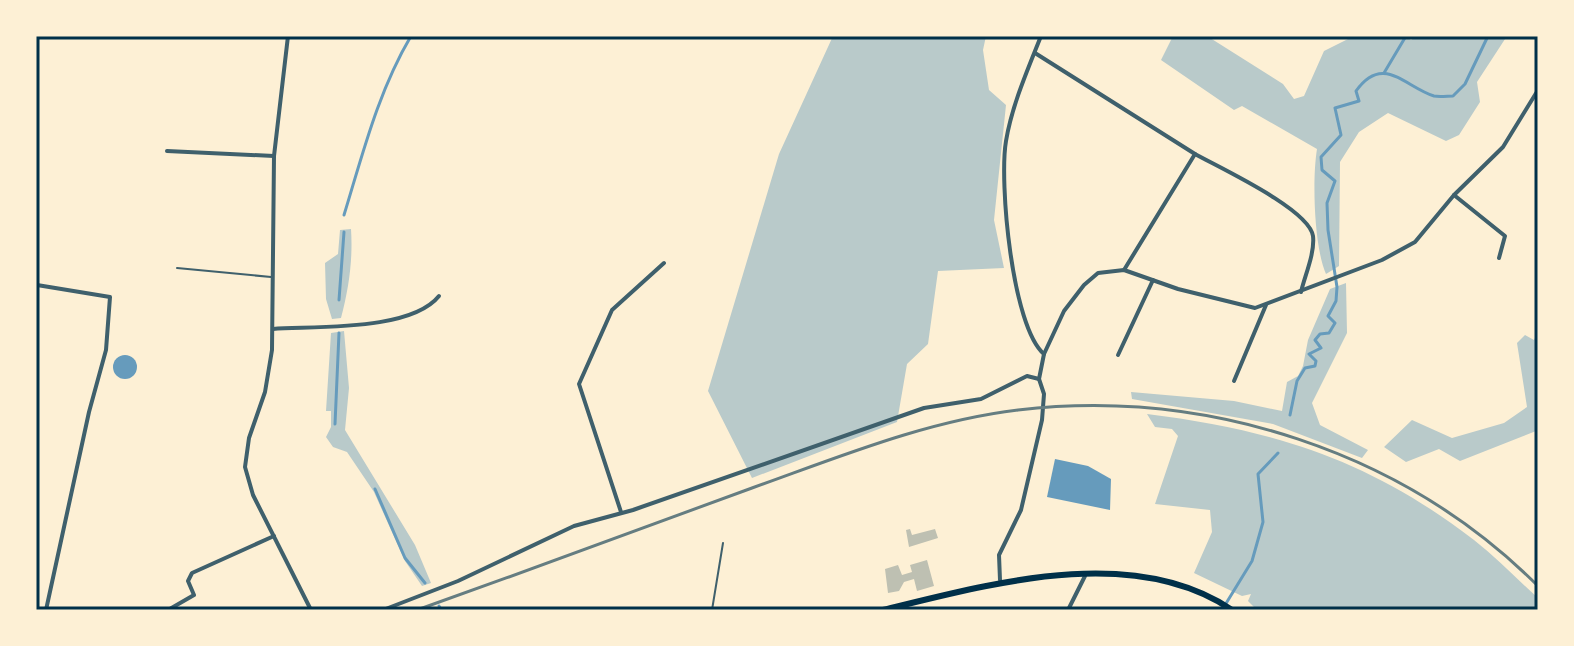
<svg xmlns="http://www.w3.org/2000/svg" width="1574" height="646" viewBox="0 0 1574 646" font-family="'Varela Round',sans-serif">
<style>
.green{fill:#b9caca}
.water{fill:#669bbc}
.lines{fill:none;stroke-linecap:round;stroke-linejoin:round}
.stream{stroke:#669bbc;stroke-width:3}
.building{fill:#bec0b2}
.service{stroke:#3f606c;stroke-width:2}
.minor{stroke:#3f606c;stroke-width:4}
.secondary{stroke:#003049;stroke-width:6}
.rail{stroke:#657d81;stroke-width:3}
.neatline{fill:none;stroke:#003049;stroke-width:3}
</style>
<rect width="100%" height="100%" fill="#fdf0d5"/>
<g class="green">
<path d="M833 36H986L983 50 989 90 1006 105 994 220 1004 268 938 271 928 344 907 364 897 422 752 478 708 391 779 154Z"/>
<path d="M1173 36H1207L1283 84 1294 99 1304 96 1324 51 1354 36H1405L1411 40 1417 36H1507L1477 82 1480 102 1459 135 1446 141 1388 113 1359 132 1340 162 1339 266 1326 274C1314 247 1312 179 1317 149L1242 106 1234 110 1161 60Z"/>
<path d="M351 229C353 259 349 288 341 318L332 319 326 299 325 263 338 254 340 230Z"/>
<path d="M1346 283 1347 333 1312 403 1320 425 1368 450 1362 458 1273 424 1132 399 1131 392 1234 401 1282 411 1287 382 1298 376 1303 366 1308 340 1330 289Z"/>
<path d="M344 331 349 388 345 430 415 545 431 583 422 586 405 561 374 492 347 452 333 447 326 437 331 427V411H326L331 333Z"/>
<path d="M1538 332V435L1536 431 1460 461 1439 449 1406 462 1384 447 1412 420 1452 438 1504 423 1527 407 1517 343 1525 335 1534 340Z"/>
<path d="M1147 414C1275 430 1370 460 1474 540 1497 558 1517 579 1538 598V610H1257L1248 601 1251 594 1242 596 1194 573 1212 532 1210 510 1155 504 1178 436 1172 429 1155 427Z"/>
</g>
<g class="water">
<circle cx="125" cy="367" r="12"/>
<path d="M1055 459 1088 466 1111 479 1110 510 1047 497Z"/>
</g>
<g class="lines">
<g class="stream">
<path d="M1384 73 1406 36"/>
<path d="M344 215C363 153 378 92 411 36"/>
<path d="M339 300 344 232"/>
<path d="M1290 415 1297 381 1305 368 1315 366 1316 361 1309 354 1321 348 1315 340 1320 334 1329 333 1335 323 1328 316 1336 301 1337 287 1328 230 1327 203 1335 181 1322 170 1321 157 1341 135 1335 108 1359 101 1356 91C1383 53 1405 87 1434 96 1439 97 1448 96 1453 96L1465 84 1488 36"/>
<path d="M335 424 339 333"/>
<path d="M375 489 405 558 425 583"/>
<path d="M439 606 441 609"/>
<path d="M1222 610 1252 561 1263 522 1258 474 1278 453"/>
</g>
</g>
<g class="building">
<path d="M910 529 912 535 935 529 938 538 909 547 906 530Z"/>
<path d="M927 560 934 586 917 591 914 579 904 582 899 591 888 593 885 569 898 565 902 575 912 572 910 565Z"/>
</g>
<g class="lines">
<g class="service">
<path d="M177 268 271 277"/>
<path d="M712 610 723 543"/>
</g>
<g class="minor">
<path d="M288 36 274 156 272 350 265 392 249 438 245 467 253 495 311 610"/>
<path d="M1041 36C1028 69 1012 105 1006 141 999 182 1012 327 1044 354"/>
<path d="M1035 53 1195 154 1124 270"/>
<path d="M167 151 274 156"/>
<path d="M1195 154C1220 168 1309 209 1313 236 1315 253 1305 275 1301 292"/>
<path d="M1454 195 1505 236 1499 258"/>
<path d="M37 285 110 297 106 350 89 412 46 610"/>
<path d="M273 329C317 326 411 331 439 296"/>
<path d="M1118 355 1153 280"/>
<path d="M1234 381 1266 305"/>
<path d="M621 512 579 384 612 310 664 263"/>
<path d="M1000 580 999 555 1021 510 1042 420 1044 394 1039 379 1044 354 1064 311 1084 285 1098 273 1124 270 1178 289 1255 308 1382 260 1415 242 1454 195 1503 147 1538 90"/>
<path d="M168 610 194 595 188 581 192 573 274 536"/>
<path d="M383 610 458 581 574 526 633 510 924 408 981 399 1027 376 1039 379"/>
<path d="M1068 610 1085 576"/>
</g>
<g class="secondary">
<path d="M475 610H509"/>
<path d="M883 610C990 584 1133 543 1232 610"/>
</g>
<path class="rail" d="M417 610C529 570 641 529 752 488 839 457 926 421 1018 410 1207 388 1403 451 1538 586"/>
</g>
<rect width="1574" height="646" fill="none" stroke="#fdf0d5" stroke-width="76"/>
<rect x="38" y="38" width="1498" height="570" class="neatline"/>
</svg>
